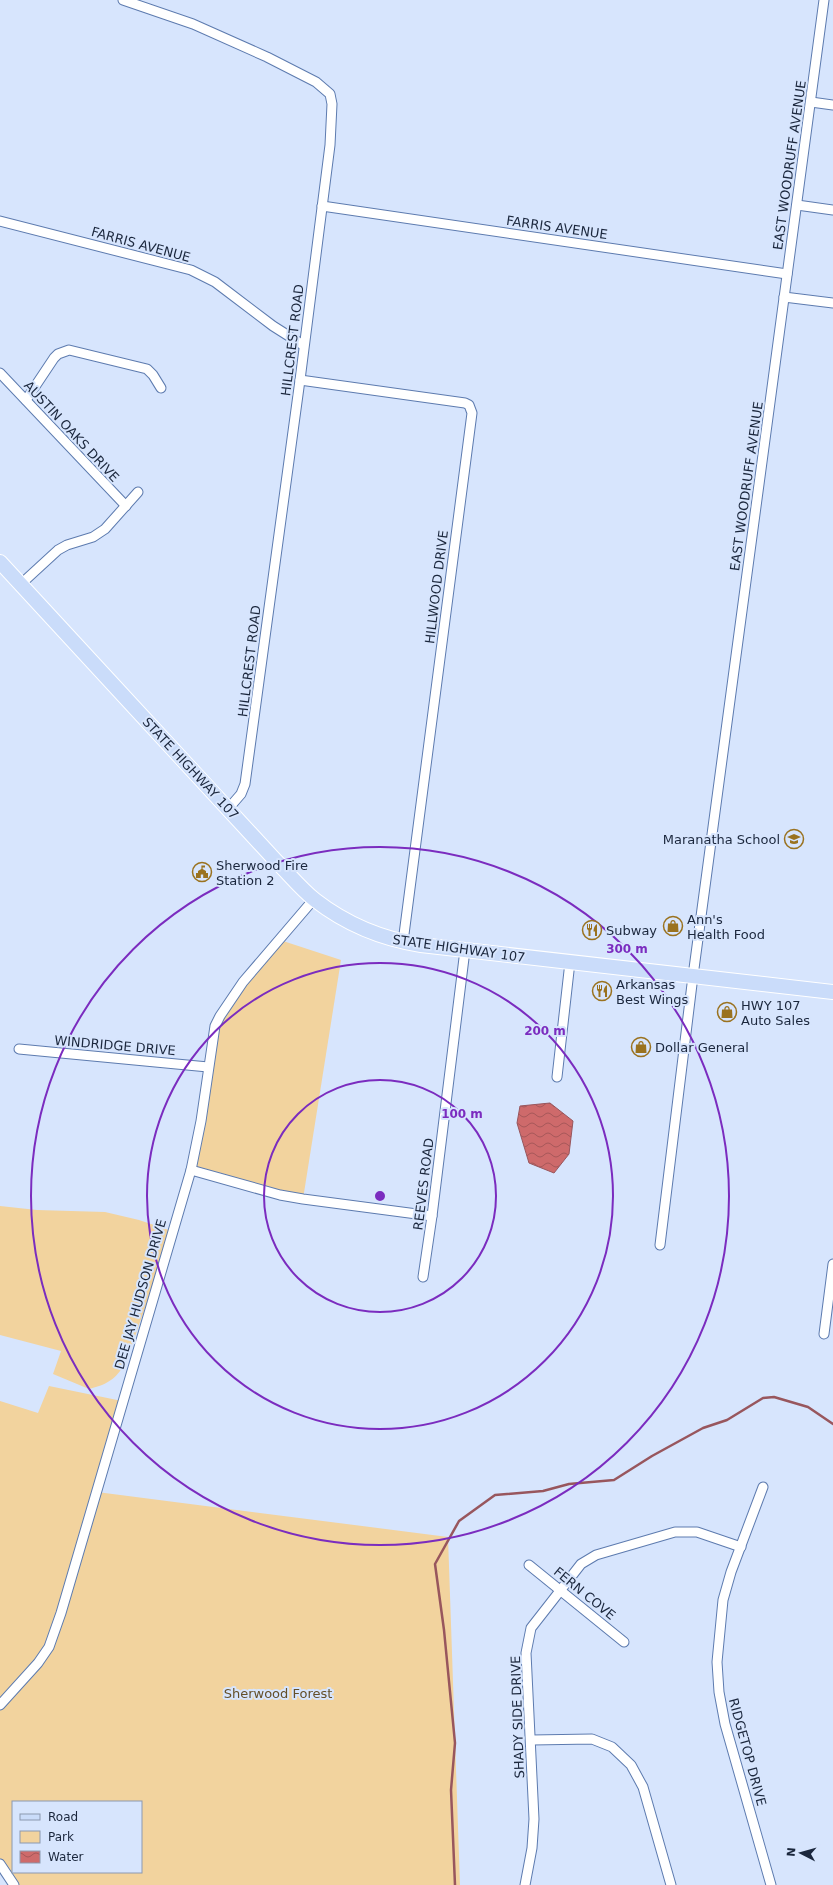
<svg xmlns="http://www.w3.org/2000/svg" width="833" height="1885" viewBox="0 0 833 1885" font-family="'DejaVu Sans',sans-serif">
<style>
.green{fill:#f2d39e;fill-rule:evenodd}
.water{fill:url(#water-waves);stroke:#98565d}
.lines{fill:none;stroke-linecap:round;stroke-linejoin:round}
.stream{stroke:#98565d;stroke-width:2.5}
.street-casing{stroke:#5d7baf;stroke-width:11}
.primary-casing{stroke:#fff;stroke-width:16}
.street{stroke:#fff;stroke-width:9}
.primary{stroke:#cadcfa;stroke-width:14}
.ring{fill:none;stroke:#7b2cbf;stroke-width:2}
.labels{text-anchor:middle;stroke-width:4;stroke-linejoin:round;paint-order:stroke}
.street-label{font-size:13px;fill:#1b273d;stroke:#d7e5fd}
.poi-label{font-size:13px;fill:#1b273d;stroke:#d7e5fd;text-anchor:start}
.park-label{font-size:13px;fill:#654f28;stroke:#d7e5fd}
.centre{fill:#7b2cbf;stroke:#d7e5fd;stroke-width:2}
.ring-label{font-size:12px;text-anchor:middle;font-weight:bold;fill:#7b2cbf;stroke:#d7e5fd;stroke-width:4;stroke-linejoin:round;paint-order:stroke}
</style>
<defs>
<pattern id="water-waves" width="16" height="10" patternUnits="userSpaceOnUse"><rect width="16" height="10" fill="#ce6a6b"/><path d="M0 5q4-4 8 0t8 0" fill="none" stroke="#a65759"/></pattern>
</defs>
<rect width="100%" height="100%" fill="#d7e5fd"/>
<g class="green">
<path d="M280 940 341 960 303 1199 191 1170 215 1026Z"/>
<path d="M0 1206 37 1210 105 1212 139 1220 172 1231 127 1359C118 1378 109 1384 89 1389L53 1374 61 1351 0 1335Z"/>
<path d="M49 1386 122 1401 97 1492 448 1537 460 1885H15L0 1859V1401L38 1413ZM13 1802H141V1872H13Z"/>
</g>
<path class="water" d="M550 1103 573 1121 569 1154 554 1173 529 1163 517 1123 520 1106Z"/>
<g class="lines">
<path class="stream" d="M455 1885 451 1790 455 1743 444 1630 435 1564 459 1521 495 1495 543 1491 569 1484 614 1480 652 1456 703 1428 727 1420 763 1398 774 1397 808 1407 833 1424"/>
<g class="street-casing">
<g id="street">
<path d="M123 0 193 24 267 57 316 82 330 94 332 104 330 145 300 380 245 784 241 794 228 809"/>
<path d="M811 102 833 105"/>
<path d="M797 205 833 210"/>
<path d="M322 206 787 274"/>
<path d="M0 221 191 270 215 282 273 326 303 345"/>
<path d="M784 297 833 303"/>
<path d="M0 373 126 506"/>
<path d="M300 380 465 403 469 405 472 413 403 942"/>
<path d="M26 400 54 358 58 354 69 350 147 369 153 375 161 388"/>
<path d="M21 584 58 550 67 545 93 537 105 529 138 492"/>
<path d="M19 1049 208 1067"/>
<path d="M557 1077 570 962"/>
<path d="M191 1170 280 1195 303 1199 432 1216"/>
<path d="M660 1245 693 976 824 0"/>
<path d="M423 1277 432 1216 465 950"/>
<path d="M824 1334 833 1264"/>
<path d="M763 1487 731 1572 723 1600 717 1662 719 1692 725 1724 771 1885"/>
<path d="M529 1565 624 1642"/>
<path d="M0 1705 38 1663 49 1647 61 1613 191 1170 201 1121 215 1026 220 1016 243 982 314 899"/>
<path d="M532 1740 592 1739 612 1747 631 1765 643 1787 671 1885"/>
<path d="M0 1864 14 1885"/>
<path d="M525 1885 532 1848 534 1819 526 1653 531 1628 581 1564 596 1555 675 1532H697L741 1547"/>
</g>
</g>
<g class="primary-casing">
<path id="primary" d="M0 562 276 861C289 874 301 889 315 900 346 924 382 939 421 945L833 992"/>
</g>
<use href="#street" class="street"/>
<use href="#primary" class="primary"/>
</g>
<g class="ring">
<circle cx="380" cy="1196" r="116"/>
<circle cx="380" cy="1196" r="233"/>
<circle cx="380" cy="1196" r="349"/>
</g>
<defs>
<g id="school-ring" transform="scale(1)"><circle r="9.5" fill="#d7e5fd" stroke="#9a721f" stroke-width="1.5"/><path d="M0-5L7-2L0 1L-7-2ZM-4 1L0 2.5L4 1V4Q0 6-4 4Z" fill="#9a721f"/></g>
<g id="civic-ring" transform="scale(1)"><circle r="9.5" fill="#d7e5fd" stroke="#9a721f" stroke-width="1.5"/><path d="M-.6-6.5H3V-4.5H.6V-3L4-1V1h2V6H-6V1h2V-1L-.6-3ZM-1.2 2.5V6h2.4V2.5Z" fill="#9a721f"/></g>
<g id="shop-ring" transform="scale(1)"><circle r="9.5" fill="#d7e5fd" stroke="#9a721f" stroke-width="1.5"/><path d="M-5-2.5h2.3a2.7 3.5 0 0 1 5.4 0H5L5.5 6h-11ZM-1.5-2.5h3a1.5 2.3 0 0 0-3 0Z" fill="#9a721f"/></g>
<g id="restaurant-ring" transform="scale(1)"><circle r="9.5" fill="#d7e5fd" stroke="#9a721f" stroke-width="1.5"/><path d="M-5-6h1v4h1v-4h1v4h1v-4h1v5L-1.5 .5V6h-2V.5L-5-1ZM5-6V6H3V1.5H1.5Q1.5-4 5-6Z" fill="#9a721f"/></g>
</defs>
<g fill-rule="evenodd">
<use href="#school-ring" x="794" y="839"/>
<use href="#civic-ring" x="202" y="872"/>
<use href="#shop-ring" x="673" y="926"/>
<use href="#restaurant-ring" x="592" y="930"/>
<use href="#restaurant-ring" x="602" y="991"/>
<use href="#shop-ring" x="727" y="1012"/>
<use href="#shop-ring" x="641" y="1047"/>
</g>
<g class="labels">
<g class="street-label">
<text transform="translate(789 165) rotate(-82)" y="5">EAST WOODRUFF AVENUE</text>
<text transform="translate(557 227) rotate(8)" y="5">FARRIS AVENUE</text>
<text transform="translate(141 244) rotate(15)" y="5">FARRIS AVENUE</text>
<text transform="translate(292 340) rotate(-83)" y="5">HILLCREST ROAD</text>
<text transform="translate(72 431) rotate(47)" y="5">AUSTIN OAKS DRIVE</text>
<text transform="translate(746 486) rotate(-82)" y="5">EAST WOODRUFF AVENUE</text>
<text transform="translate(436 587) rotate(-83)" y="5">HILLWOOD DRIVE</text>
<text transform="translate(249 661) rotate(-83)" y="5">HILLCREST ROAD</text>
<text transform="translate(191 768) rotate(47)" y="5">STATE HIGHWAY 107</text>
<text transform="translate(459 948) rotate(8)" y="5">STATE HIGHWAY 107</text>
<text transform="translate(115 1045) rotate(5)" y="5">WINDRIDGE DRIVE</text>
<text transform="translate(423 1184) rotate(-83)" y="5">REEVES ROAD</text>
<text transform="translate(140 1294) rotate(-74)" y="5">DEE JAY HUDSON DRIVE</text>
<text transform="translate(585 1593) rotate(39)" y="5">FERN COVE</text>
<text transform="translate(517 1717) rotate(-92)" y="5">SHADY SIDE DRIVE</text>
<text transform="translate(748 1752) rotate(75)" y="5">RIDGETOP DRIVE</text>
</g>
<g class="poi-label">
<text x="780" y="844" text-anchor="end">Maranatha School</text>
<text x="216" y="870">Sherwood Fire<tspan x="216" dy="15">Station 2</tspan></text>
<text x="687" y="924">Ann's<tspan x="687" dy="15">Health Food</tspan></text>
<text x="606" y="935">Subway</text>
<text x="616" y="989">Arkansas<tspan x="616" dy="15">Best Wings</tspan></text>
<text x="741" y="1010">HWY 107<tspan x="741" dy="15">Auto Sales</tspan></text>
<text x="655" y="1052">Dollar General</text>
</g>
<g class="park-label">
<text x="278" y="1698">Sherwood Forest</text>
</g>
</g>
<circle cx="380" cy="1196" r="6" class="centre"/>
<g class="ring-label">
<text x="627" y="953">300 m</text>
<text x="545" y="1035">200 m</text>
<text x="462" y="1118">100 m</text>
</g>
<rect x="12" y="1801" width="130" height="72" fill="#d7e5fd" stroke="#8c99b0"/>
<rect x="20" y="1814" width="20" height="6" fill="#cadcfa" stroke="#8c99b0"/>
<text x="48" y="1821" font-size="12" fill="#1b273d">Road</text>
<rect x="20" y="1831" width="20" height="12" fill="#f2d39e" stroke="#8c99b0"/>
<text x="48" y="1841" font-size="12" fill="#1b273d">Park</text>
<rect x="20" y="1851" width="20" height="12" fill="url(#water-waves)" stroke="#8c99b0"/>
<text x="48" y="1861" font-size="12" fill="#1b273d">Water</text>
<g transform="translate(801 1853) rotate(276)" stroke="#d7e5fd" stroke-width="3" paint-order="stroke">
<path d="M0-3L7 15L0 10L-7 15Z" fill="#1b273d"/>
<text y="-6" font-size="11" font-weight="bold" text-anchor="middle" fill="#1b273d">N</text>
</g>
</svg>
